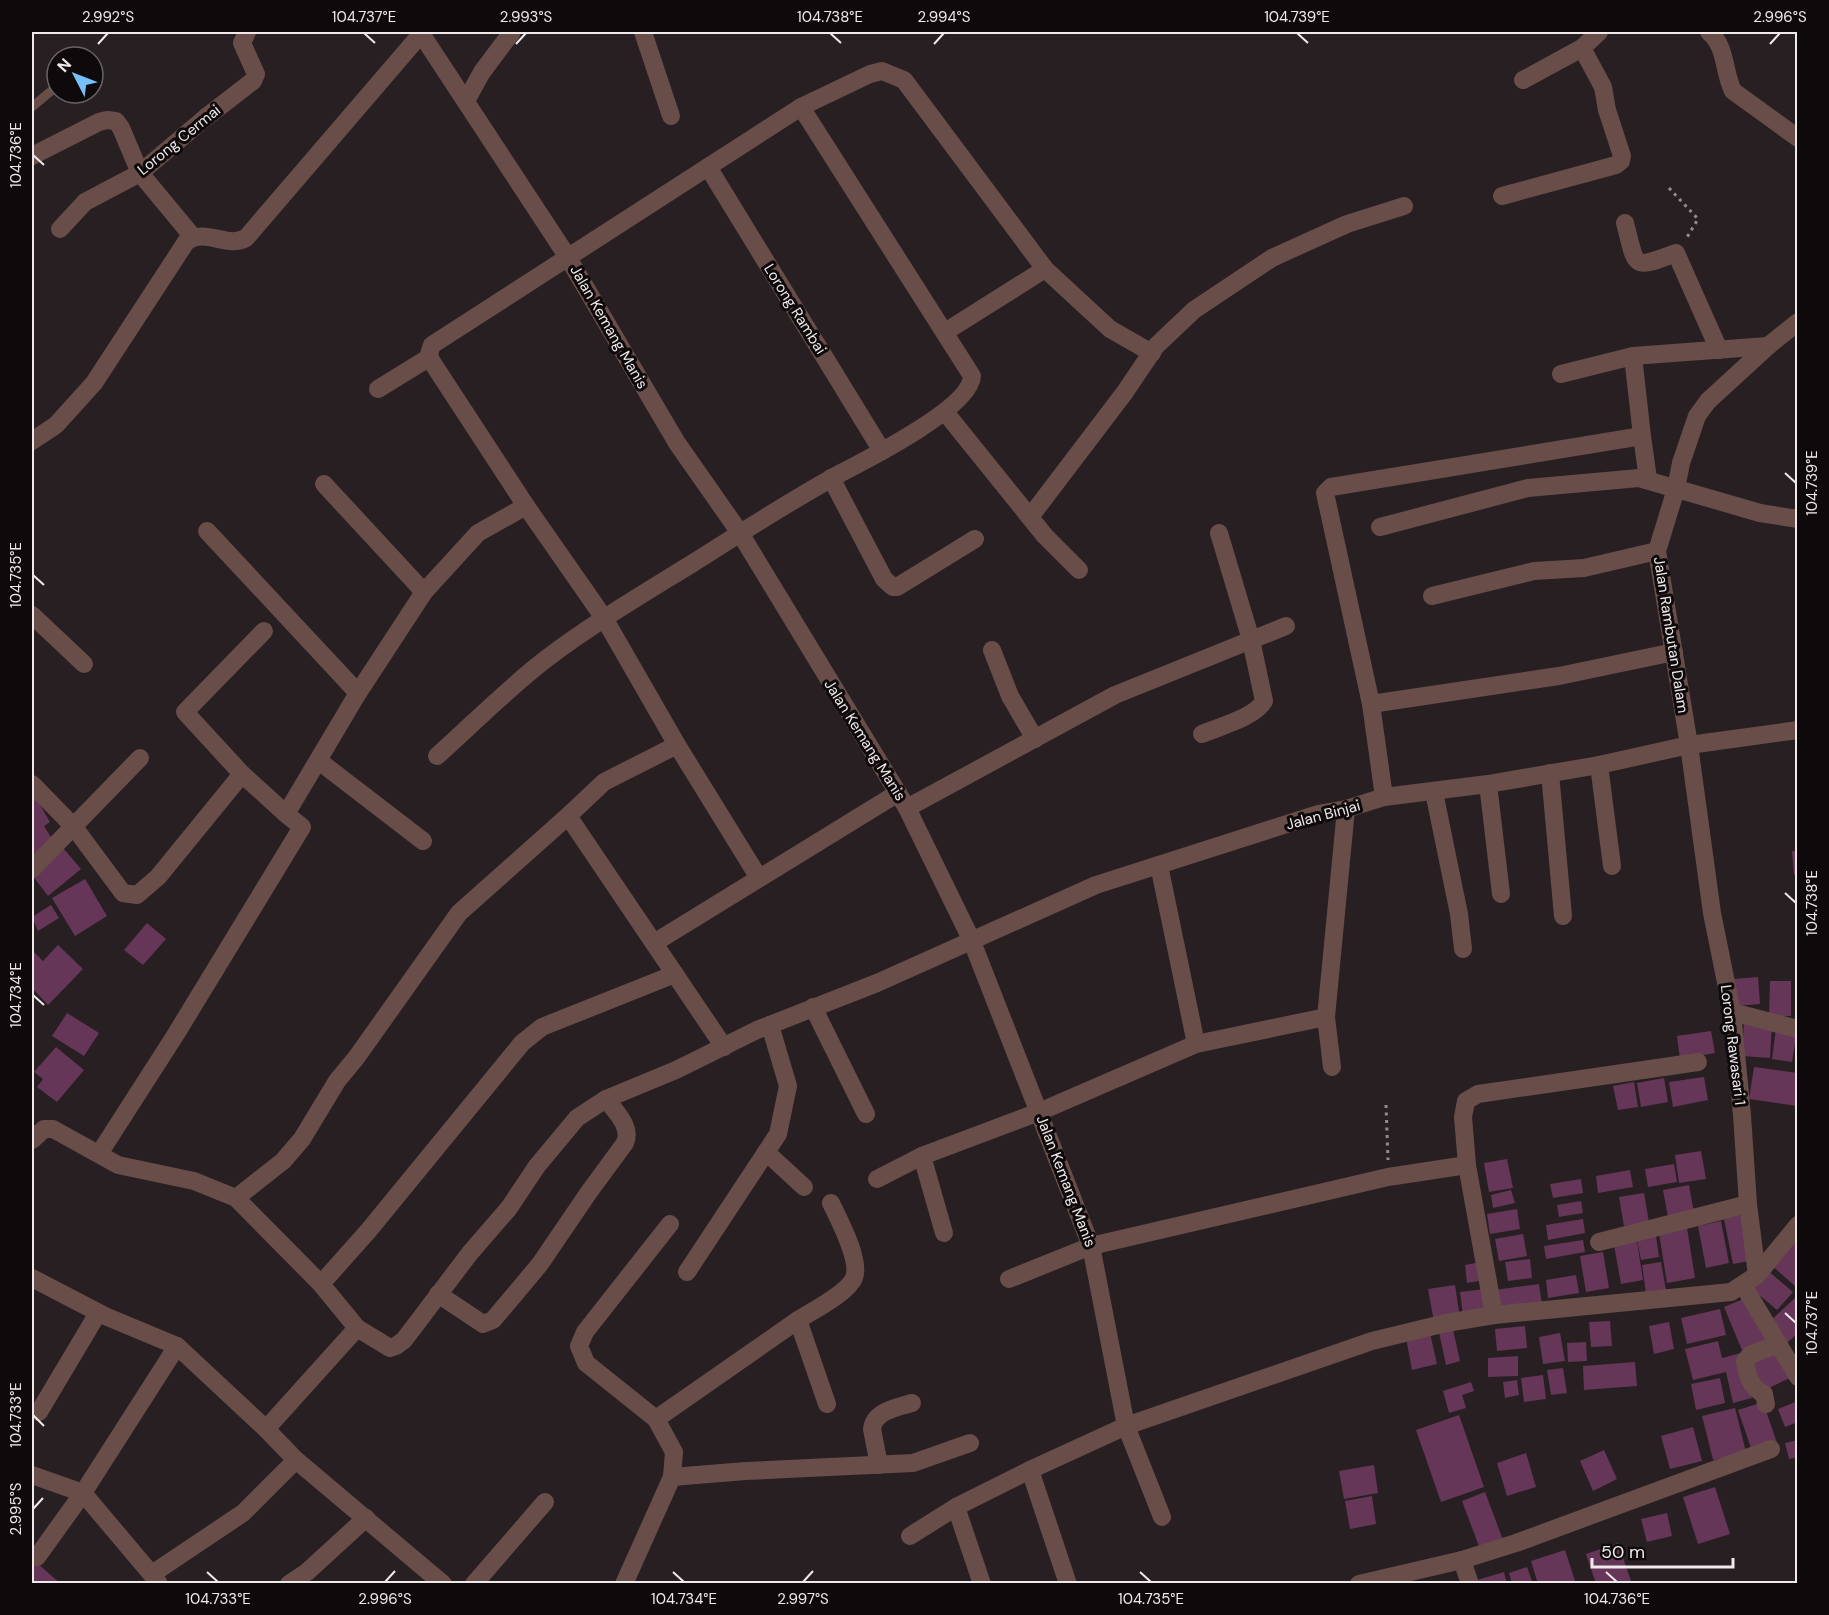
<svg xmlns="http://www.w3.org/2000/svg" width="1829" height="1615" viewBox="0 0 1829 1615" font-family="'DM Sans',sans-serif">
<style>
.building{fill:#663658}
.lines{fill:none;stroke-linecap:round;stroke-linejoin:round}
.path{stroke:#938c8d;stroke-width:3;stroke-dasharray:3 4.5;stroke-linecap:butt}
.lane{stroke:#684d49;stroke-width:9}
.street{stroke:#684d49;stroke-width:18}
.ticks{fill:none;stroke:#efe9ea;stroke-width:2}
.labels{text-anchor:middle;stroke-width:6;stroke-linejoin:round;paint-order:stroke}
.street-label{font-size:15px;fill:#efe9ea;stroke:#0e0a0b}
.neatline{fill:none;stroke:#efe9ea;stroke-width:2}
.ticks-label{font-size:15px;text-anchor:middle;fill:#efe9ea}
</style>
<rect width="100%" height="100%" fill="#271f21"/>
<g class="building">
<path d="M32 791 50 822 44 826 54 842 32 855V810L34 809 32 804Z"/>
<path d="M63 848 81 869 48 896 32 875Z"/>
<path d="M1792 851H1798V874L1794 875Z"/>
<path d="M85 879 107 916 75 936 52 898Z"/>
<path d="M51 905 59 918 38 931 32 917Z"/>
<path d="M147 923 166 939 143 965 124 950Z"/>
<path d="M58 945 83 969 48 1005 32 988V950L43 961Z"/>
<path d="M1758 977 1760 1004 1736 1006 1734 979Z"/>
<path d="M1770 981H1791V1016H1769Z"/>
<path d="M67 1013 99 1033 84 1056 52 1036Z"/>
<path d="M1744 1022 1772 1024 1770 1058 1742 1056Z"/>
<path d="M1776 1028 1797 1031 1792 1062 1772 1059Z"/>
<path d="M1711 1031 1715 1053 1680 1059 1677 1036Z"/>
<path d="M56 1047 84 1070 57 1102 37 1087 43 1079 34 1072Z"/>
<path d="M1754 1067 1798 1073 1797 1106 1749 1099Z"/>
<path d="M1704 1077 1708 1100 1673 1107 1669 1082Z"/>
<path d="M1664 1078 1668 1102 1641 1107 1637 1083Z"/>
<path d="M1634 1082 1638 1107 1618 1110 1613 1086Z"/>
<path d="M1701 1151 1706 1179 1679 1183 1675 1155Z"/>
<path d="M1507 1159 1513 1188 1489 1192 1484 1163Z"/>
<path d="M1674 1164 1677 1182 1648 1187 1645 1169Z"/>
<path d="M1630 1170 1633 1187 1598 1193 1596 1176Z"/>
<path d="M1581 1179 1583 1193 1553 1198 1550 1184Z"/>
<path d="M1689 1185 1694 1213 1668 1217 1663 1190Z"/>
<path d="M1511 1190 1515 1203 1493 1208 1491 1195Z"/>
<path d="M1644 1193 1649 1222 1624 1226 1619 1197Z"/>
<path d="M1581 1201 1583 1213 1559 1217 1557 1205Z"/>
<path d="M1517 1209 1520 1229 1490 1234 1487 1214Z"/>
<path d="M1741 1215 1750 1261 1733 1264 1724 1219Z"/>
<path d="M1583 1219 1585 1233 1548 1240 1546 1225Z"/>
<path d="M1721 1221 1729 1263 1706 1268 1698 1226Z"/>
<path d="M1687 1228 1695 1278 1667 1283 1659 1233Z"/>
<path d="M1523 1234 1527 1256 1499 1261 1495 1239Z"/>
<path d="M1656 1236 1659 1257 1641 1260 1637 1239Z"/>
<path d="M1794 1238 1798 1241V1285L1796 1287 1770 1264Z"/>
<path d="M1583 1240 1585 1252 1546 1259 1544 1246Z"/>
<path d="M1637 1241 1643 1280 1621 1284 1614 1245Z"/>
<path d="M1603 1252 1609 1288 1586 1292 1580 1256Z"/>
<path d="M1530 1259 1532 1278 1508 1281 1505 1262Z"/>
<path d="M1481 1262 1484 1280 1467 1283 1465 1265Z"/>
<path d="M1661 1262 1666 1290 1646 1293 1642 1265Z"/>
<path d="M1767 1270 1793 1292 1777 1310 1751 1288Z"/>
<path d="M1576 1275 1579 1293 1548 1298 1546 1280Z"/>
<path d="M1539 1284 1542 1304 1496 1311 1494 1290Z"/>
<path d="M1455 1285 1460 1318 1434 1322 1428 1289Z"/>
<path d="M1485 1289 1488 1312 1463 1315 1460 1292Z"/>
<path d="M1798 1295V1333L1787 1343 1768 1323Z"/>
<path d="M1748 1297 1768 1345 1744 1355 1724 1307Z"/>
<path d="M1720 1309 1726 1335 1687 1344 1681 1318Z"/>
<path d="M1610 1321 1612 1346 1591 1347 1589 1322Z"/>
<path d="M1669 1322 1674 1349 1654 1354 1649 1326Z"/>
<path d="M1452 1325 1460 1361 1446 1365 1438 1328Z"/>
<path d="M1525 1326 1527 1348 1497 1351 1495 1329Z"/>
<path d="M1430 1333 1437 1364 1412 1370 1406 1338Z"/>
<path d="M1560 1333 1565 1361 1543 1364 1539 1337Z"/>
<path d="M1718 1341 1722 1358 1741 1353 1752 1398 1733 1403 1726 1372 1693 1380 1685 1349Z"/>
<path d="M1586 1342 1587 1361 1568 1362 1567 1343Z"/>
<path d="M1777 1351 1790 1378 1762 1391 1750 1363Z"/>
<path d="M1518 1356V1376L1488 1377V1358Z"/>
<path d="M1635 1362 1637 1386 1584 1390 1583 1366Z"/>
<path d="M1563 1368 1567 1393 1551 1395 1547 1370Z"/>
<path d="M1543 1375 1546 1399 1524 1402 1521 1378Z"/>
<path d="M1720 1378 1725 1403 1696 1410 1691 1384Z"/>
<path d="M1517 1380 1519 1395 1505 1398 1503 1382Z"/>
<path d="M1471 1382 1474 1391 1462 1395 1466 1408 1449 1413 1443 1391Z"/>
<path d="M1798 1401V1422L1785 1427 1778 1409Z"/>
<path d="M1763 1402 1777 1443 1752 1451 1738 1410Z"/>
<path d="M1735 1408 1746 1452 1713 1460 1702 1416Z"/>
<path d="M1459 1415 1484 1487 1441 1502 1416 1430Z"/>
<path d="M1693 1427 1702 1461 1670 1469 1661 1436Z"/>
<path d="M1798 1440V1457L1789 1459 1785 1443Z"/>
<path d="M1604 1450 1617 1479 1593 1491 1580 1461Z"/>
<path d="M1526 1453 1536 1487 1507 1496 1497 1463Z"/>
<path d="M1374 1465 1378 1493 1344 1499 1339 1471Z"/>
<path d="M1715 1487 1730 1534 1698 1544 1683 1497Z"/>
<path d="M1485 1492 1503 1540 1480 1549 1462 1501Z"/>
<path d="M1372 1496 1376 1524 1350 1529 1345 1501Z"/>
<path d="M1667 1513 1672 1536 1647 1542 1641 1519Z"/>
<path d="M1618 1543 1632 1584H1596L1586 1554Z"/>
<path d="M1565 1550 1576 1584H1538L1531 1561Z"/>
<path d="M36 1562 61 1584H32V1567Z"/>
<path d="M1527 1567 1533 1584H1512L1509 1573Z"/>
<path d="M1504 1572 1507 1584H1475L1474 1581Z"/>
</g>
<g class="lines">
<g class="path">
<path d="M1669 188 1698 219 1686 239"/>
<path d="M1386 1105 1388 1160"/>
</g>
<path class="lane" d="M32 107 57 86"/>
<g class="street">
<path d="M420 32 567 256 677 443 740 533 907 808 971 939 1091 1246 1126 1426 1162 1517"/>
<path d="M643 32 671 116"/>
<path d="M1709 32C1727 47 1723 71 1733 91L1798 138"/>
<path d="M1523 80 1582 48 1599 32"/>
<path d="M466 101 482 72 512 32"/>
<path d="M32 156 99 122 107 120 116 121 121 128 140 173 193 237"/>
<path d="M708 167 882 451"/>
<path d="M1502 196 1616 165 1621 161 1622 156 1607 110 1603 87 1582 48"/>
<path d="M1625 223C1637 268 1631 270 1676 253L1719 350"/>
<path d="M60 229 85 202 140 173 205 118 253 81 256 74 242 43 247 32"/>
<path d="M945 332 1045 269"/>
<path d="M1561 374 1633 356 1768 346"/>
<path d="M378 389 430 357"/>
<path d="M945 412 1045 536 1079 570"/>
<path d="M1642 436 1648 479"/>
<path d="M32 441 56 425 94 383 186 242C206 227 226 249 246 238L421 34"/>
<path d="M831 478 884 579 893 587H897L975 539"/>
<path d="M324 484 424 592"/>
<path d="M1030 517 1125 392 1156 346 1194 310 1272 258 1347 224 1404 206"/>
<path d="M1380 527 1528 488 1639 478 1760 513 1798 519"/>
<path d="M207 531 358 693"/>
<path d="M1432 596 1534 571 1584 568 1657 551"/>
<path d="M32 615 84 664"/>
<path d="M264 631 185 712 242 774 286 814"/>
<path d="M992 650 1010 696 1035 739"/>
<path d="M1371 704 1559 676 1674 652"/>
<path d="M1202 734C1218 727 1256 717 1264 701L1251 640 1219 533"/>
<path d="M677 745 759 878"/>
<path d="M437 756C473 724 508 688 546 659 592 624 643 594 693 563 742 532 790 501 841 473 868 459 971 407 972 376L801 107"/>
<path d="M319 761 423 841"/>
<path d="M1599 765 1612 866"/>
<path d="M1550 773 1563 916"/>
<path d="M32 784 74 827 123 893 137 895 158 877 242 774"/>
<path d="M1488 784 1501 894"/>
<path d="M1434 792 1459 914 1463 949"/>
<path d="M1384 797 1371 704 1325 493 1331 487 1642 436 1633 356"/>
<path d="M907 808 1115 695 1286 626"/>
<path d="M1159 865 1196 1044"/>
<path d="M32 869 140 758"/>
<path d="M654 943 898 793"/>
<path d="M813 1007 866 1114"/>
<path d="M1732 1012 1798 1029"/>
<path d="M724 1047 568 816 604 782 677 745 604 618 526 506 430 359 429 354 432 345 801 107 870 74 882 71 904 80 1045 269 1110 329 1152 353"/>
<path d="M1698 1062 1478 1094 1466 1101 1463 1117 1467 1165 1494 1315 1731 1292 1757 1275 1798 1225"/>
<path d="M1332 1067 1326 1017 1346 809"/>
<path d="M32 1140 44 1129H53L118 1165 194 1181 236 1198 321 1284 357 1328"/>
<path d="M766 1152 804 1187"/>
<path d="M99 1154 176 1034 302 827 286 814 358 693 424 592 478 533 526 506"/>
<path d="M922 1156 944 1233"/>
<path d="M877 1179 922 1156 1039 1112 1196 1044 1326 1017"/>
<path d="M236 1198 283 1161 302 1139 337 1081 356 1058 459 913 568 816"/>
<path d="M1599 1242 1748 1204"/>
<path d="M687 1272 778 1134 788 1086 770 1025"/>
<path d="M1757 1275 1748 1204 1742 1115 1732 1012 1712 913 1689 745 1657 551 1676 489 1681 463 1697 416 1708 401 1768 346 1798 322"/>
<path d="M32 1278 105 1316 177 1346 266 1429 296 1460 443 1584"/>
<path d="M1009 1279 1091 1246 1388 1177 1467 1165"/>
<path d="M321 1284 369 1230 522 1043 542 1027 675 974"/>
<path d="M1743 1285 1798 1377"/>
<path d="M438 1294 483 1324 493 1320 540 1264 589 1192 625 1143C632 1127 616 1112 606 1099"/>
<path d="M798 1320C812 1311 848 1293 854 1278 861 1260 839 1220 831 1203"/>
<path d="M1766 1404 1764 1394C1751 1388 1747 1376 1745 1361L1750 1355 1778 1344"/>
<path d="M39 1412 98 1313"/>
<path d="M656 1419 798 1320 827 1404"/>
<path d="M266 1429 357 1328 390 1348 396 1346 404 1340 470 1253 509 1208 537 1166 577 1118 606 1099 676 1070 757 1030 877 983 1096 885 1318 814 1346 809 1384 797 1488 784 1599 765 1689 745 1798 730"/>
<path d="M879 1465 872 1429C874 1411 898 1407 912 1403"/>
<path d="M1030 1470 1068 1584"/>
<path d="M32 1475 83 1493 158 1582"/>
<path d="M672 1477 746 1471 913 1463 970 1443"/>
<path d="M910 1536 956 1507"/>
<path d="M37 1557 83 1493 177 1346"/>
<path d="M1462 1560 1470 1584"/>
<path d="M152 1574 243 1513 296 1460"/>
<path d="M289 1584 307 1572 366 1518"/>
<path d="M474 1584 545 1502"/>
<path d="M624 1584 672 1477 674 1452 656 1419 586 1363 579 1346 585 1332 670 1224"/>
<path d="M982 1584 956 1507 1030 1470 1126 1426 1372 1341 1446 1323 1494 1315"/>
<path d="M1359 1584 1462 1560 1516 1543 1771 1449"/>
</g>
</g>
<path class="ticks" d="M364 33 375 43M830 33 841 43M1297 33 1308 43M98 44 108 33M516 44 526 33M934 44 944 33M1770 44 1780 33M33 155 44 165M1785 473 1796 483M33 575 44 585M1785 893 1796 903M33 995 44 1005M1785 1313 1796 1323M33 1415 44 1426M33 1509 43 1498M207 1572 218 1582M673 1572 684 1582M1140 1572 1151 1582M1606 1572 1617 1582M385 1582 395 1571M803 1582 813 1571"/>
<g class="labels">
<g class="street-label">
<text transform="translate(179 140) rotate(-39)" y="5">Lorong Cermai</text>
<text transform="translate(795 309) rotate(58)" y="5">Lorong Rambai</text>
<text transform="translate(609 327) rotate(60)" y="5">Jalan Kemang Manis</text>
<text transform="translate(1671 635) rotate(81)" y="5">Jalan Rambutan Dalam</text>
<text transform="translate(865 740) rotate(58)" y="5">Jalan Kemang Manis</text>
<text transform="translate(1323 815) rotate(-15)" y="5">Jalan Binjai</text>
<text transform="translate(1733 1045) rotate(83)" y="5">Lorong Rawasari 1</text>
<text transform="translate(1066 1181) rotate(69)" y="5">Jalan Kemang Manis</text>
</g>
</g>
<rect width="1829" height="1615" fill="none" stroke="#0e0a0b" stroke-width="66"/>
<g transform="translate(75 75) rotate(312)"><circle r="28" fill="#0e0a0b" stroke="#686364" stroke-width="1.5"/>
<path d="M0-4.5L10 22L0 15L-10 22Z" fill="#75c0f6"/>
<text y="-9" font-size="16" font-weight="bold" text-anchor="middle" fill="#efe9ea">N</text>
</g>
<path d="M1592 1558v9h141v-9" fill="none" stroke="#efe9ea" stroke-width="3"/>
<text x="1601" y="1558" font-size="18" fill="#efe9ea" stroke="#0e0a0b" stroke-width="4.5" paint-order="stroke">50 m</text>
<rect x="33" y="33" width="1763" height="1549" class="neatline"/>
<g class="ticks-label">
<text x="108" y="22">2.992°S</text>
<text x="364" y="22">104.737°E</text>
<text x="526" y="22">2.993°S</text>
<text x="830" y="22">104.738°E</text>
<text x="944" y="22">2.994°S</text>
<text x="1297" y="22">104.739°E</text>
<text x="1780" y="22">2.996°S</text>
<text transform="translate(16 155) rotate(-90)" y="5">104.736°E</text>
<text transform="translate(1812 483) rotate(-90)" y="5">104.739°E</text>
<text transform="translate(16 575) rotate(-90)" y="5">104.735°E</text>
<text transform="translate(1812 903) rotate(-90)" y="5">104.738°E</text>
<text transform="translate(16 995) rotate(-90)" y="5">104.734°E</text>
<text transform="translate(1812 1323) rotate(-90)" y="5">104.737°E</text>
<text transform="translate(16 1415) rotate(-90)" y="5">104.733°E</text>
<text transform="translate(16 1509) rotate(-90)" y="5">2.995°S</text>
<text x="218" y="1604">104.733°E</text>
<text x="385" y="1604">2.996°S</text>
<text x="684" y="1604">104.734°E</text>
<text x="803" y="1604">2.997°S</text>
<text x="1151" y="1604">104.735°E</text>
<text x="1617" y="1604">104.736°E</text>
</g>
</svg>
